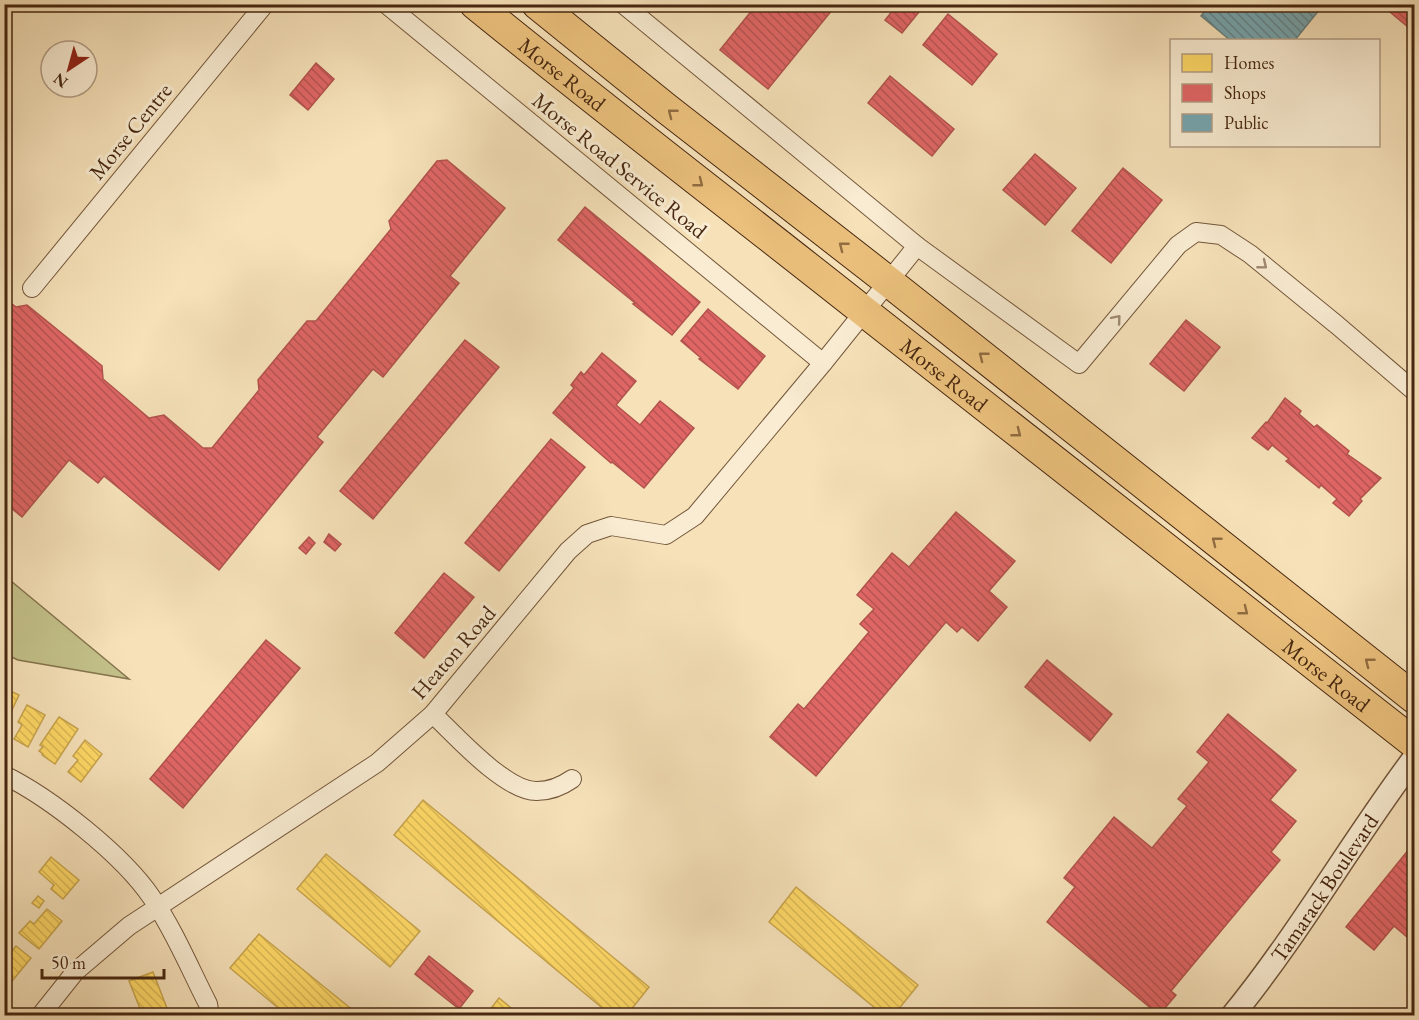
<svg xmlns="http://www.w3.org/2000/svg" width="1419" height="1020" viewBox="0 0 1419 1020" font-family="'EB Garamond',serif">
<style>
.grass{fill:#c3c18a;stroke:#85744d;stroke-width:1.5}
.homes{fill:url(#homes-back-hatch);stroke:#c8a44c;stroke-width:1.5}
.shops{fill:url(#shops-back-hatch);stroke:#b2534c;stroke-width:1.5}
.public{fill:url(#public-back-hatch);stroke:#687f7f;stroke-width:1.5}
.lines{fill:none;stroke-linecap:round;stroke-linejoin:round}
.minor-casing{stroke:#73563a;stroke-width:20}
.tertiary-casing{stroke:#73563a;stroke-width:25}
.primary-casing{stroke:#472710;stroke-width:32}
.minor{stroke:#f9ecd2;stroke-width:18}
.tertiary{stroke:#f9ecd2;stroke-width:22}
.primary{stroke:#ebc07c;stroke-width:30}
.oneway{stroke:#916c41}
.oneway2{stroke:#a08a71}
.labels{text-anchor:middle;stroke-width:6;stroke-linejoin:round;paint-order:stroke}
.street-label{font-size:22px;fill:#472710;stroke:#f9ecd2}
</style>
<defs>
<pattern id="homes-back-hatch" width="6" height="6" patternUnits="userSpaceOnUse" patternTransform="scale(1.5)"><rect width="6" height="6" fill="#ffd966"/><path d="M-1 5l2 2M0 0l6 6M5-1l2 2" fill="none" stroke="#dcba57"/></pattern>
<pattern id="shops-back-hatch" width="6" height="6" patternUnits="userSpaceOnUse" patternTransform="scale(1.5)"><rect width="6" height="6" fill="#e06666"/><path d="M-1 5l2 2M0 0l6 6M5-1l2 2" fill="none" stroke="#b75453"/></pattern>
<pattern id="public-back-hatch" width="6" height="6" patternUnits="userSpaceOnUse" patternTransform="scale(1.5)"><rect width="6" height="6" fill="#76a5af"/><path d="M-1 5l2 2M0 0l6 6M5-1l2 2" fill="none" stroke="#63868d"/></pattern>
</defs>
<rect width="100%" height="100%" fill="#f6e1b9"/>
<filter id="stains"><feTurbulence type="fractalNoise" baseFrequency=".00333" numOctaves="4"/><feColorMatrix values="0 0 0 0 .2 0 0 0 0 .09 0 0 0 0 .02 0 0 0 .5 -.17"/></filter>
<radialGradient id="worn" r=".72"><stop offset=".6" stop-color="#630" stop-opacity="0"/><stop offset="1" stop-color="#630" stop-opacity=".3"/></radialGradient>
<path class="grass" d="M5 576 129 679 18 660 5 654Z"/>
<g class="homes">
<path d="M4 688 19 695 4 727Z"/>
<path d="M27 705 45 715 28 747 14 739 22 725 18 722Z"/>
<path d="M59 717 78 729 55 764 42 755 43 754 39 751 43 747 40 745Z"/>
<path d="M85 740 102 754 81 782 68 772 78 760 73 756Z"/>
<path d="M423 800 649 987 626 1016H612L394 835Z"/>
<path d="M326 854 420 931 390 967 297 889Z"/>
<path d="M51 857 79 880 63 899 51 889 54 885 39 872Z"/>
<path d="M796 887 918 985 893 1016H885L769 922Z"/>
<path d="M38 896 44 901 39 908 32 903Z"/>
<path d="M47 909 62 921 39 949 19 933 30 921 34 924Z"/>
<path d="M259 934 354 1011 350 1016H288L230 968Z"/>
<path d="M16 946 31 958 8 986 4 983V960Z"/>
<path d="M153 972 165 1003 170 1016H143L129 981Z"/>
<path d="M499 998 521 1016H485Z"/>
</g>
<g class="shops">
<path d="M757 4H837L768 89 720 50Z"/>
<path d="M898 4H920L923 7 902 33 885 20Z"/>
<path d="M1388 4H1414V32L1385 8Z"/>
<path d="M948 14 997 54 972 85 923 45Z"/>
<path d="M316 63 334 79 308 110 290 95Z"/>
<path d="M890 76 954 129 932 156 868 103Z"/>
<path d="M1035 154 1076 188 1045 225 1003 190Z"/>
<path d="M447 160 505 208 450 276 459 283 383 377 373 369 317 437 323 442 219 570 104 476 98 483 69 460 22 517 5 503 10 496 4 491V298L16 307 27 305 102 366 103 379 149 418 164 415 203 448H212L259 390 258 380 307 321H316L391 229 389 221 437 161Z"/>
<path d="M1123 168 1162 200 1111 263 1072 231Z"/>
<path d="M585 207 700 302 672 335 633 304 635 303 558 240Z"/>
<path d="M708 309 765 356 738 389 699 359 701 358 681 341Z"/>
<path d="M1186 320 1220 347 1184 391 1150 364Z"/>
<path d="M465 340 499 367 373 519 340 491Z"/>
<path d="M602 353 636 381 616 405 640 425 660 401 694 428 644 488 612 462 611 463 553 413 574 388 571 385 581 372 584 375Z"/>
<path d="M1285 398 1301 411 1299 414 1314 427 1317 425 1349 451 1347 454 1381 478 1360 499 1362 501 1349 516 1333 503 1337 499 1321 485 1319 488 1286 461 1289 459 1272 445 1268 450 1252 438 1266 422 1267 423Z"/>
<path d="M551 439 585 467 499 571 465 543Z"/>
<path d="M956 512 1015 561 989 591 1007 607 978 641 962 627 957 632 946 622 816 776 770 737 798 704 804 709 869 632 860 624 874 609 857 595 892 553 909 567Z"/>
<path d="M329 534 341 544 335 551 324 542Z"/>
<path d="M309 537 315 543 306 554 299 548Z"/>
<path d="M444 573 474 597 424 658 395 633Z"/>
<path d="M266 640 300 668 183 808 150 779Z"/>
<path d="M1047 660 1112 714 1090 741 1025 687Z"/>
<path d="M1228 714 1296 770 1270 800 1296 821 1271 852 1280 860 1171 991 1176 995 1159 1015 1047 922 1075 887 1064 878 1114 817 1152 848 1187 806 1178 799 1209 762 1197 752Z"/>
<path d="M1409 849 1414 854V943L1394 926 1374 950 1346 927Z"/>
<path d="M429 956 473 991 459 1009 415 974Z"/>
</g>
<path class="public" d="M1210 4H1324L1295 40H1230L1201 16Z"/>
<g class="lines">
<g class="minor-casing">
<g id="minor">
<path d="M386 4 823 363"/>
<path d="M917 246 1079 364 1178 245 1196 232 1221 235 1250 254 1337 325 1414 391"/>
<path d="M32 288 265 4"/>
<path d="M433 714C455 735 506 792 537 791 550 791 562 786 572 779"/>
<path d="M4 775C51 798 123 855 152 898 174 930 190 969 208 1004L210 1016"/>
<path d="M40 1016 75 972 129 926 377 763 433 714 568 551 587 534 611 526 666 535 695 516 823 363 917 246 623 4"/>
</g>
</g>
<g class="tertiary-casing">
<g id="tertiary">
<path id="s1" d="M1232 1016C1299 934 1351 842 1414 758"/>
</g>
</g>
<g class="primary-casing">
<g id="primary">
<path id="s2" d="M475 4C604 109 736 210 866 313 1049 457 1231 601 1414 743"/>
<path d="M537 4 667 109 889 282 1414 698"/>
</g>
</g>
<use href="#minor" class="minor"/>
<use href="#tertiary" class="tertiary"/>
<use href="#primary" class="primary"/>
</g>
<defs><path id="oneway-chevron" d="M-2-3.5L2.5 0L-2 3.5" fill="none" stroke-width="1.6" stroke-linecap="round" stroke-linejoin="round" transform="scale(1.5)"/></defs>
<g class="oneway">
<use href="#oneway-chevron" transform="translate(672 113) rotate(-142)"/>
<use href="#oneway-chevron" transform="translate(699 183) rotate(38)"/>
<use href="#oneway-chevron" transform="translate(843 246) rotate(-142)"/>
<use href="#oneway-chevron" transform="translate(983 356) rotate(-142)"/>
<use href="#oneway-chevron" transform="translate(1017 433) rotate(38)"/>
<use href="#oneway-chevron" transform="translate(1216 541) rotate(-142)"/>
<use href="#oneway-chevron" transform="translate(1244 611) rotate(38)"/>
<use href="#oneway-chevron" transform="translate(1369 662) rotate(-142)"/>
</g>
<g class="oneway2">
<use href="#oneway-chevron" transform="translate(1263 265) rotate(39)"/>
<use href="#oneway-chevron" transform="translate(1117 319) rotate(-50)"/>
</g>
<g class="labels">
<g class="street-label">
<text dy="8" stroke="none"><textPath href="#s2" startOffset="112">Morse Road</textPath></text>
<text transform="translate(130 131) rotate(-51)" y="8">Morse Centre</text>
<text transform="translate(620 165) rotate(39)" y="8">Morse Road Service Road</text>
<text dy="8" stroke="none"><textPath href="#s2" startOffset="598">Morse Road</textPath></text>
<text transform="translate(453 652) rotate(-49)" y="8">Heaton Road</text>
<text dy="8" stroke="none"><textPath href="#s2" startOffset="1084">Morse Road</textPath></text>
<text dy="8" stroke="none"><textPath href="#s1" startOffset="158">Tamarack Boulevard</textPath></text>
</g>
</g>
<rect width="1419" height="1020" fill="none" stroke="#f6e1b9" stroke-width="24"/>
<rect x="6" y="6" width="1407" height="1008" fill="none" stroke="#472710" stroke-width="3"/>
<rect x="12" y="12" width="1395" height="996" fill="none" stroke="#472710" stroke-width="1.5"/>
<rect x="1170" y="39" width="210" height="108" fill="#f9ecd2" stroke="#b29d84" stroke-width="1.5"/>
<rect x="1182" y="54" width="30" height="18" fill="#ffd966" stroke="#b29d84" stroke-width="1.5"/>
<text x="1224" y="69" font-size="18" fill="#472710">Homes</text>
<rect x="1182" y="84" width="30" height="18" fill="#e06666" stroke="#b29d84" stroke-width="1.5"/>
<text x="1224" y="99" font-size="18" fill="#472710">Shops</text>
<rect x="1182" y="114" width="30" height="18" fill="#76a5af" stroke="#b29d84" stroke-width="1.5"/>
<text x="1224" y="129" font-size="18" fill="#472710">Public</text>
<g transform="translate(69 69) rotate(216)"><circle r="28" fill="#f9ecd2" stroke="#b29d84" stroke-width="1.5"/>
<path d="M0-4.5L10 22L0 15L-10 22Z" fill="#8f2418"/>
<text y="-9" font-size="16" font-weight="bold" text-anchor="middle" fill="#472710">N</text>
</g>
<path d="M42 969v9h122v-9" fill="none" stroke="#472710" stroke-width="3"/>
<text x="51" y="969" font-size="18" fill="#472710" stroke="#f9ecd2" stroke-width="4.5" paint-order="stroke">50 m</text>
<rect width="100%" height="100%" filter="url(#stains)"/>
<rect width="100%" height="100%" fill="url(#worn)"/>
</svg>
